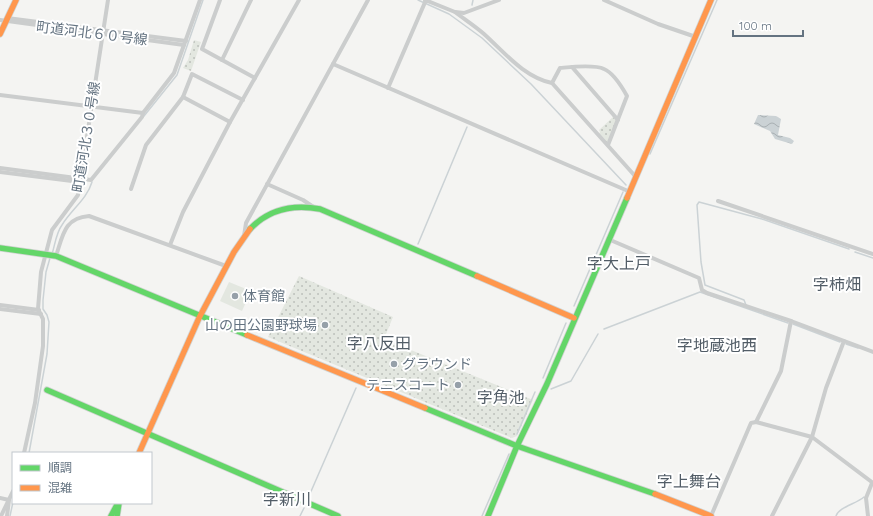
<svg xmlns="http://www.w3.org/2000/svg" width="873" height="516" viewBox="0 0 873 516" font-family="Quicksand,'Noto Sans JP',sans-serif">
<style>
.grass{fill:#e3e7e0}
.park{fill:url(#park-dots)}
.water{fill:url(#water-waves)}
.lines{fill:none;stroke-linecap:round;stroke-linejoin:round}
.stream{stroke:#cbd2d5;stroke-width:1.5}
.fast-casing{stroke:#d0d2d1;stroke-width:7}
.slow-casing{stroke:#d0d2d1;stroke-width:7}
.street{stroke:#cbcdcd;stroke-width:4}
.fast{stroke:#63d668;stroke-width:5.5}
.slow{stroke:#ff974d;stroke-width:5.5}
.poi-dot{fill:#96a0a9;stroke:#fff;stroke-width:1.5}
.labels{text-anchor:middle;stroke-width:4;stroke-linejoin:round;paint-order:stroke}
.street-label{font-size:14px;fill:#647381;stroke:#fff}
.poi-label{font-size:14px;fill:#647381;stroke:#fff;text-anchor:start}
.quarter-label{font-size:16px;fill:#525d67;stroke:#fff}
</style>
<defs>
<pattern id="park-dots" width="8" height="8" patternUnits="userSpaceOnUse"><rect width="8" height="8" fill="#e3e7e0"/><path d="M2 2h.1M6 6h.1" fill="none" stroke="#bcc0bb" stroke-width="1.8" stroke-linecap="round"/></pattern>
<pattern id="water-waves" width="16" height="10" patternUnits="userSpaceOnUse"><rect width="16" height="10" fill="#cbd2d5"/><path d="M0 5q4-4 8 0t8 0" fill="none" stroke="#a8afb2"/></pattern>
</defs>
<rect width="100%" height="100%" fill="#f4f4f2"/>
<path class="grass" d="M229 282 251 291 242 311 220 301Z"/>
<g class="park">
<path d="M194 40 201 42 191 71 183 68 188 60Z"/>
<path d="M613 117 617 121 607 143 599 134 600 132 599 130Z"/>
<path d="M299 276 393 317 384 339 533 400 517 436 512 438 268 337Z"/>
</g>
<path class="water" d="M758 115 776 116 781 119 778 135 790 138 794 141 792 144 775 139 770 131 754 124Z"/>
<g class="lines">
<g class="stream">
<path d="M418 0 449 14 482 38 531 84 626 185"/>
<path d="M472 5 473 0"/>
<path d="M144 116 177 75 203 0"/>
<path d="M650 154 717 0"/>
<path d="M418 244 467 127"/>
<path d="M855 252 873 258"/>
<path d="M52 254C55 245 56 233 62 225 71 210 87 199 92 182"/>
<path d="M746 305 744 300 705 285 701 262 697 205 699 202 762 219 849 249"/>
<path d="M574 306 623 192"/>
<path d="M793 324 840 342"/>
<path d="M604 329 700 292 788 323"/>
<path d="M846 344 858 348"/>
<path d="M543 378 566 323"/>
<path d="M551 389 571 381 598 334"/>
<path d="M517 434 535 392"/>
<path d="M29 453 47 354 49 322 47 315 43 309V300L46 272 50 258"/>
<path d="M309 496 356 388"/>
<path d="M10 516 13 502"/>
<path d="M300 516 304 508"/>
<path d="M482 516 509 454"/>
<path d="M836 516C839 507 856 504 864 497"/>
</g>
<g class="fast-casing">
<g id="fast">
<path d="M250 229C269 209 293 204 320 209L477 276"/>
<path d="M0 248 56 256 247 335"/>
<path d="M47 390 338 516"/>
<path d="M425 408 517 446 655 494"/>
<path d="M111 516 118 503"/>
<path d="M117 516 119 503"/>
<path d="M488 516 517 446 547 384 627 198"/>
</g>
</g>
<g class="slow-casing">
<g id="slow">
<path d="M0 34 16 0"/>
<path d="M627 198 711 0"/>
<path d="M477 276 574 318"/>
<path d="M247 335 425 408"/>
<path d="M139 453 199 318 234 252 250 229"/>
<path d="M655 494 711 516"/>
</g>
</g>
<g class="street">
<path d="M220 0 202 49 255 78"/>
<path d="M425 0 455 12 464 13 499 0"/>
<path d="M604 0 658 24 696 37"/>
<path d="M455 12C464 19 475 26 484 34 505 53 524 77 552 83L635 176"/>
<path d="M7 18 186 41"/>
<path d="M0 20 184 45"/>
<path d="M222 60 251 0"/>
<path d="M333 64 628 191"/>
<path d="M572 67 618 120"/>
<path d="M552 83 560 68C571 67 594 64 604 69 614 73 622 87 627 96L608 145"/>
<path d="M388 88 426 0"/>
<path d="M0 95 143 113 174 73 200 0"/>
<path d="M183 97 230 122"/>
<path d="M0 168 91 180 142 117 143 113"/>
<path d="M0 172 80 182"/>
<path d="M267 184 303 200 315 208"/>
<path d="M131 189 146 145 183 97 192 74 243 100"/>
<path d="M718 201 873 254"/>
<path d="M244 236 246 223 368 0"/>
<path d="M608 239 699 278 702 290 707 293 791 321 873 352"/>
<path d="M170 245 183 212 230 122 299 0"/>
<path d="M56 256C63 235 64 218 89 216L226 266"/>
<path d="M0 305 39 310"/>
<path d="M0 309 41 314"/>
<path d="M756 422 781 371 791 321"/>
<path d="M24 453 35 403 43 346V319L38 309 41 272 52 230 78 195 108 0"/>
<path d="M0 498 9 500 7 516"/>
<path d="M1 516 13 491"/>
<path d="M711 516 751 423 756 422 812 437 873 483"/>
<path d="M772 516 812 437 826 388 844 341"/>
<path d="M868 516 866 498 872 483"/>
</g>
<use href="#fast" class="fast"/>
<use href="#slow" class="slow"/>
</g>
<g class="poi-dot">
<circle cx="235" cy="296" r="4"/>
<circle cx="325" cy="325" r="4"/>
<circle cx="394" cy="364" r="4"/>
<circle cx="458" cy="385" r="4"/>
</g>
<g class="labels">
<g class="street-label">
<text transform="translate(92 33) rotate(7)" y="5">町道河北６０号線</text>
<text transform="translate(86 137) rotate(-81)" y="5">町道河北３０号線</text>
</g>
<g class="poi-label">
<text x="243" y="301">体育館</text>
<text x="317" y="330" text-anchor="end">山の田公園野球場</text>
<text x="402" y="369">グラウンド</text>
<text x="450" y="390" text-anchor="end">テニスコート</text>
</g>
<g class="quarter-label">
<text x="619" y="269">字大上戸</text>
<text x="837" y="290">字柿畑</text>
<text x="379" y="349">字八反田</text>
<text x="717" y="351">字地蔵池西</text>
<text x="501" y="403">字角池</text>
<text x="689" y="487">字上舞台</text>
<text x="287" y="505">字新川</text>
</g>
</g>
<rect x="12" y="452" width="140" height="52" fill="#ffffff" stroke="#c1c7cd"/>
<rect x="20" y="465" width="20" height="6" fill="#63d668" stroke="#c1c7cd"/>
<text x="48" y="472" font-size="12" fill="#647381">順調</text>
<rect x="20" y="485" width="20" height="6" fill="#ff974d" stroke="#c1c7cd"/>
<text x="48" y="492" font-size="12" fill="#647381">混雑</text>
<path d="M733 30v6h70v-6" fill="none" stroke="#647381" stroke-width="2"/>
<text x="739" y="30" font-size="12" fill="#647381" stroke="#ffffff" stroke-width="3" paint-order="stroke">100 m</text>
</svg>
